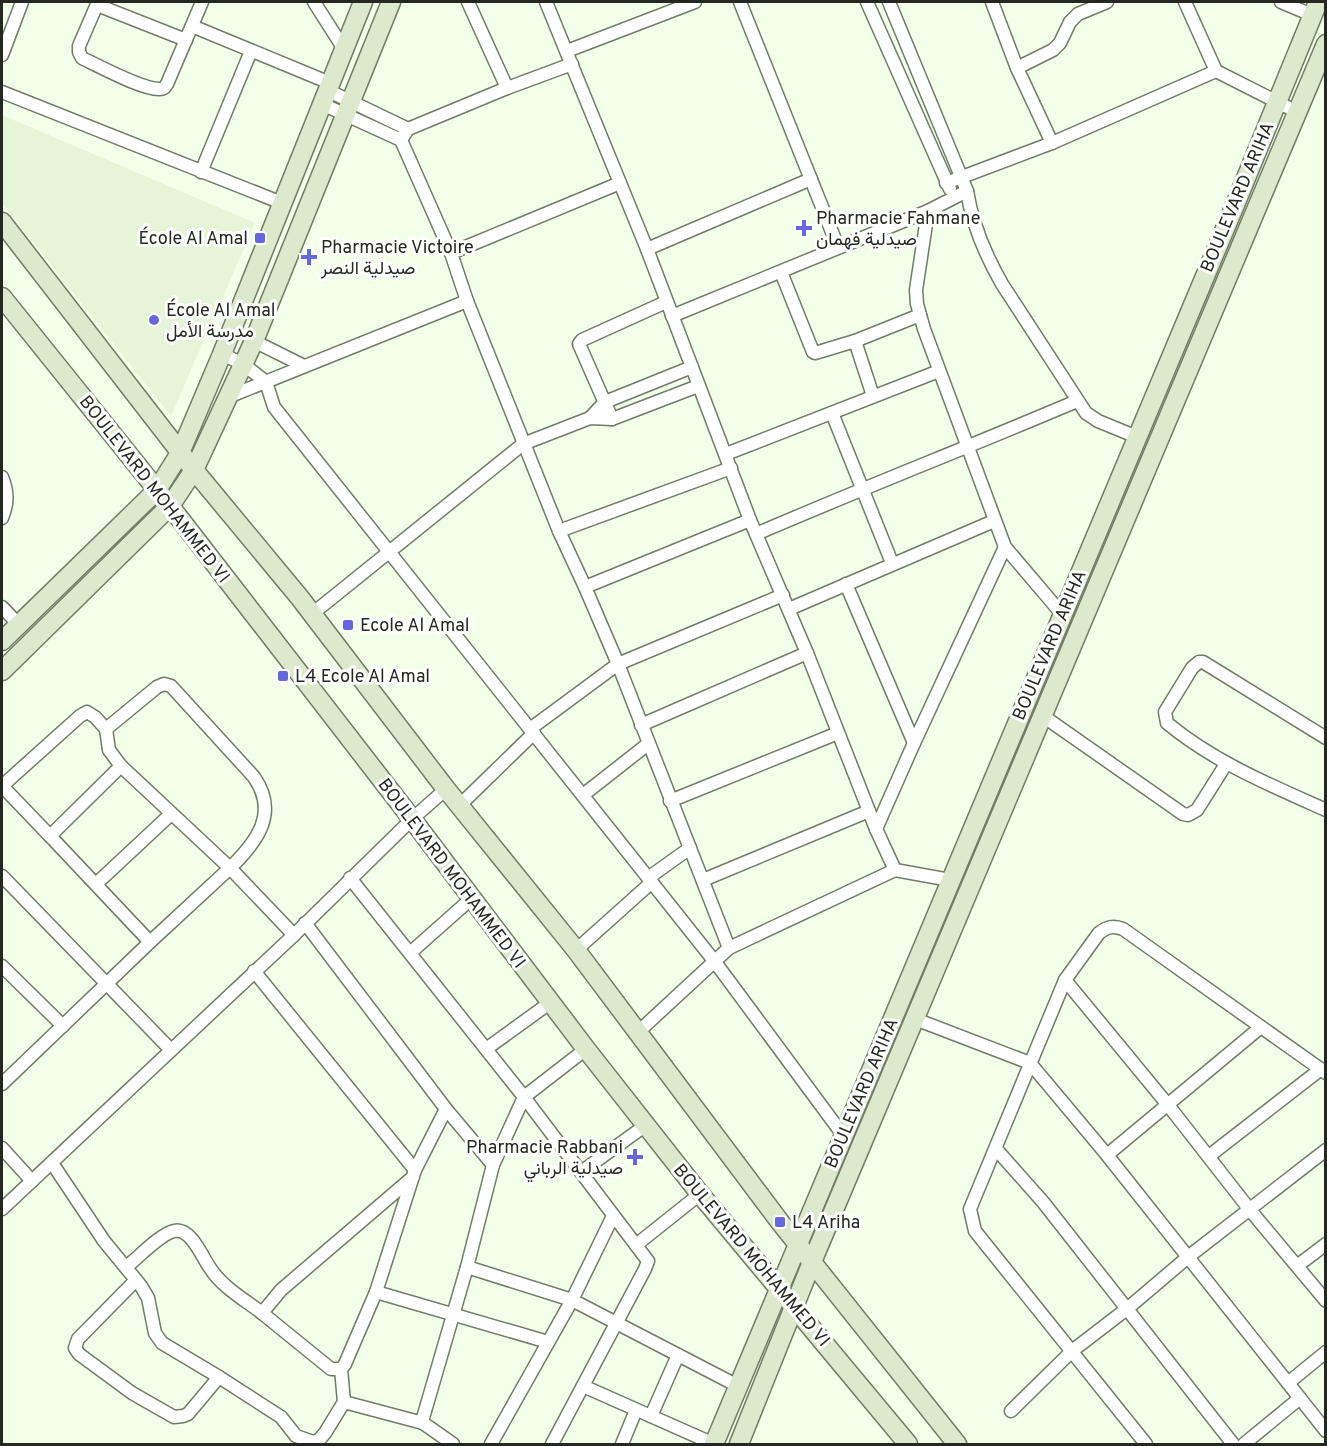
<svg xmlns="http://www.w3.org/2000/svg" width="1327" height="1446" viewBox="0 0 1327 1446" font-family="Overpass,Vazirmatn,sans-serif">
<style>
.built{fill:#e6f4d7}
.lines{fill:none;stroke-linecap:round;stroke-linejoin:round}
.street-casing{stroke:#717b67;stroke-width:15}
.secondary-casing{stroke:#717b67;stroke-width:21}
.street{stroke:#fff;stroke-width:12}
.secondary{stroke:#dce9cc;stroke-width:18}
.poi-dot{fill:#6567e0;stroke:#fff;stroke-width:2}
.labels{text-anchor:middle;stroke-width:6;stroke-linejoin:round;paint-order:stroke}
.street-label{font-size:18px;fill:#242820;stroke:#fff}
.poi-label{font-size:18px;fill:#242820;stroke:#fff;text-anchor:start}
</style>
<rect width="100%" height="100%" fill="#f4ffe9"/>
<path class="built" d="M2 115 255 223 171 416 2 203Z"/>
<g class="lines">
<g class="street-casing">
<g id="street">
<path d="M98 2 79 46V52L82 58C99 66 143 90 160 89 165 89 164 88 167 84L202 2"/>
<path d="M314 2 344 49"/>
<path d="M468 2 507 88"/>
<path d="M546 2 647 249 750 520 807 653 876 829 895 870 950 880"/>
<path d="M740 2 838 247"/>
<path d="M867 2 950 189"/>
<path d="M889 2 967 191C972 223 986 256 1002 284L1086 413 1098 421 1137 437"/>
<path d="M992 2 1017 68 1052 143"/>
<path d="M1185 2 1216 71"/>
<path d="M1281 2 1312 15"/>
<path d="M97 5 186 40"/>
<path d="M192 26 330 83"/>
<path d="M567 51 695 2"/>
<path d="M2 55 22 2"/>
<path d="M1017 68 1053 50 1060 43 1070 22 1078 14 1107 2"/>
<path d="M327 90 408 129"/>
<path d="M2 92 282 203"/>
<path d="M322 104 401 140 451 253 467 301 559 531 585 587 618 664 729 948"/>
<path d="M401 140 408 129 507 88 572 64"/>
<path d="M201 172 251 51"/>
<path d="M946 183 1052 143 1216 71 1297 112"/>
<path d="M928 211 916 290 917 304 924 329 1005 547 1062 614"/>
<path d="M647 249 811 179"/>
<path d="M451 253 620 183"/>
<path d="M781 272 813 352 815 353 855 341 873 396"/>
<path d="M672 316 928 211 967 191"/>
<path d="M254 341 304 366"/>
<path d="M855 341 920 315"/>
<path d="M222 354 243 364 266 382 274 407 715 962 843 1135"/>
<path d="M228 397 467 301"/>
<path d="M832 413 892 563"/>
<path d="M590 418 605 402 692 367"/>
<path d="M612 419 579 344 582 340 666 302"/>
<path d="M726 454 939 371"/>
<path d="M2 477C8 492 8 503 2 518"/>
<path d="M559 531 731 468"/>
<path d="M756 534C863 488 971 446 1077 401"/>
<path d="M846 584 914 743"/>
<path d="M585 587 750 520"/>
<path d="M2 607 19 625"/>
<path d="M789 609 994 521"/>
<path d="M312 614 523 444 590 418 612 419 698 386"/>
<path d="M1043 716 1183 814 1188 815 1197 810 1226 764"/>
<path d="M641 725 807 653"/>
<path d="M106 729 157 687 164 684 171 686 254 777C279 813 257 842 230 868L121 766 50 836 150 942"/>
<path d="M530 729 618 664 783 595"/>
<path d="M1326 738 1203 662H1199L1192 668 1165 712 1167 723C1214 762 1270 785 1326 810"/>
<path d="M583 795 648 744"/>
<path d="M670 801 838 733"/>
<path d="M460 805 534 733"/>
<path d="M876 829 914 743 1005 547"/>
<path d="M50 836 2 786 80 716 87 712 95 717 106 729 109 750 121 766"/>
<path d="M2 876 171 1050"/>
<path d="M350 878 524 1097 648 1261 645 1269 552 1444"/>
<path d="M648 878 690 848"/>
<path d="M703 880 869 811"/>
<path d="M96 884 171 814"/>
<path d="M305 923 446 1109 493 1165"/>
<path d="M576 950 652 882"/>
<path d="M410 953 472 898"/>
<path d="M2 966 63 1026"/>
<path d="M254 971 415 1170"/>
<path d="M1065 980 1168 1105 1250 1210 1326 1301"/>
<path d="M915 1019 1030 1063 1107 1155 1326 1431"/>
<path d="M637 1033 729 948 895 870"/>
<path d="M486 1049 551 1002"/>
<path d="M2 1084 150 942 230 868 294 935"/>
<path d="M2 1148 32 1181"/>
<path d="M996 1149 1043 1202 1233 1444"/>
<path d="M1107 1155 1261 1027"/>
<path d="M1209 1156 1321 1069"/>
<path d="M52 1163 104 1241 141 1286 148 1298 155 1333 162 1343 219 1377 281 1417 296 1436 313 1442 319 1440 325 1433 344 1402 341 1369"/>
<path d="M581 1172 646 1125"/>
<path d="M413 1177 281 1290 262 1313 331 1369H341L345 1364 376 1292 415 1170 446 1109"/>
<path d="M2 1209 294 935 412 819 446 789"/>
<path d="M636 1245 700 1194"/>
<path d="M1297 1266 1326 1244"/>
<path d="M126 1267C138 1258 160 1234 174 1231 191 1227 202 1257 210 1268 222 1287 245 1300 262 1313"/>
<path d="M467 1267 572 1300 738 1386"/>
<path d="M136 1280 78 1339 75 1348 79 1354 132 1393 174 1417 183 1416 188 1414 219 1377"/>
<path d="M376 1292 548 1342"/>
<path d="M1288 1383 1326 1352"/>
<path d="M583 1386 714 1444"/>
<path d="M344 1402 423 1423"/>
<path d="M1011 1411 1072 1351 1128 1308 1188 1257 1326 1150"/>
<path d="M651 1416 678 1355"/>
<path d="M453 1444 423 1423V1418L467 1267 493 1165 524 1097 586 1049"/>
<path d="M491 1444 572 1300 613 1216"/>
<path d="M622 1444 636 1410"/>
<path d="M1146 1444 975 1231 970 1209 1065 980 1099 933C1107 927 1113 925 1123 929L1326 1073"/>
<path d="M1244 1444 1300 1398"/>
</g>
</g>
<g class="secondary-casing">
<g id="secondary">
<path d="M2 222 194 470 300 598 446 789 576 950 780 1222 957 1444"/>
<path d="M2 297 170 506 412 819 586 1049 700 1194 908 1444"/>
<path d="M2 641 157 490 180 453 222 354 363 2"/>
<path d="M2 671 170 506 194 470 254 341 391 2"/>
<path d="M714 1444 1235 205 1318 2"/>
<path d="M739 1444 812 1262 1326 44"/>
</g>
</g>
<use href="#street" class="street"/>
<use href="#secondary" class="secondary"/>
</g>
<g class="poi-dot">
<path d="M801 219h6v6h6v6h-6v6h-6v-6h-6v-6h6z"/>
<rect x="254" y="232" width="12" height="12" rx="3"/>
<path d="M306 248h6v6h6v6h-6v6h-6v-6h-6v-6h6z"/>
<circle cx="154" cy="320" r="6"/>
<rect x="342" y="619" width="12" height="12" rx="3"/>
<rect x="277" y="670" width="12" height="12" rx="3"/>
<path d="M632 1148h6v6h6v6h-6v6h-6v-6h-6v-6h6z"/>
<rect x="774" y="1216" width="12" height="12" rx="3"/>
</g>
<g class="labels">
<g class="street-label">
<text transform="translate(1237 197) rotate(-67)" y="6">BOULEVARD ARIHA</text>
<text transform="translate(155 489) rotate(52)" y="6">BOULEVARD MOHAMMED VI</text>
<text transform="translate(1049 645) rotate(-67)" y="6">BOULEVARD ARIHA</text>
<text transform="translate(452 873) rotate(53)" y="6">BOULEVARD MOHAMMED VI</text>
<text transform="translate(861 1093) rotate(-67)" y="6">BOULEVARD ARIHA</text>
<text transform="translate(752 1255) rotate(50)" y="6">BOULEVARD MOHAMMED VI</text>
</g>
<g class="poi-label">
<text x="816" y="224">Pharmacie Fahmane<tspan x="816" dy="21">صيدلية فهمان</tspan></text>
<text x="248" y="244" text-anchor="end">École Al Amal</text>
<text x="321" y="253">Pharmacie Victoire<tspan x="321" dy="21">صيدلية النصر</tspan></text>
<text x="166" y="316">École Al Amal<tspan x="166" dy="21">مدرسة الأمل</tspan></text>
<text x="360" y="631">Ecole Al Amal</text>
<text x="295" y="682">L4 Ecole Al Amal</text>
<text x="623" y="1153" text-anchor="end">Pharmacie Rabbani<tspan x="623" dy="21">صيدلية الرباني</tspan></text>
<text x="792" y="1228">L4 Ariha</text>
</g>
</g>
<rect width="1327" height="1446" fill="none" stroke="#242820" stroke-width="6"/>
</svg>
